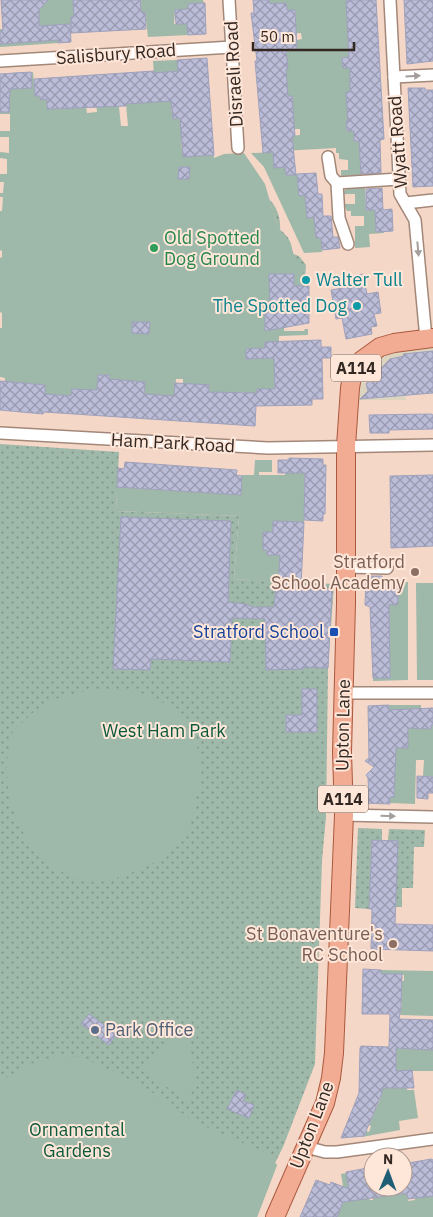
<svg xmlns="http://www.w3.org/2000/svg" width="433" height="1217" viewBox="0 0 433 1217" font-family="'IBM Plex Sans',sans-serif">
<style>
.commercial{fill:#dcd4bf}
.grass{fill:url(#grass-dots)}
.garden{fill:#9eb8a9}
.building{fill:url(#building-cross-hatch);stroke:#9fa1bc}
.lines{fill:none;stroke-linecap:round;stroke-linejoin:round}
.minor-casing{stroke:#a38879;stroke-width:14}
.primary-casing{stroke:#aa593e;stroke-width:20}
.minor{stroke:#fff;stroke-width:11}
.primary{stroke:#f2ac94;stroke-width:18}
.oneway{fill:#a39e9b}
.leisure-dot{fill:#2e9e5b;stroke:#fee6d9;stroke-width:2}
.culture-dot{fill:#0f9aa8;stroke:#fee6d9;stroke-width:2}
.education-dot{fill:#8d6e63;stroke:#fee6d9;stroke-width:2}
.transit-dot{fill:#1a4fb4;stroke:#fee6d9;stroke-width:2}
.service-dot{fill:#5c6f8a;stroke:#fee6d9;stroke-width:2}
.labels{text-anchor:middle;stroke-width:4;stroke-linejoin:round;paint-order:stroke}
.shield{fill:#fee6d9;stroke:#6f6058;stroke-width:1}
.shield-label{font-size:16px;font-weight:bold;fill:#322721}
.street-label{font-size:18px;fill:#322721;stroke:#fee6d9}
.leisure-label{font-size:18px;fill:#27864d;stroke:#fee6d9;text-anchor:start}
.culture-label{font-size:18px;fill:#0d838f;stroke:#fee6d9;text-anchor:start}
.education-label{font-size:18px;fill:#785e54;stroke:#fee6d9;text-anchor:end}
.transit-label{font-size:18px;fill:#164399;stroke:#fee6d9;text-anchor:end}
.park-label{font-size:18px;fill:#0b593b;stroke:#fee6d9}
.service-label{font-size:18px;fill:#4e5e75;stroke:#fee6d9;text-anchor:start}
</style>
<defs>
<pattern id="grass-dots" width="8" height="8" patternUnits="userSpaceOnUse" patternTransform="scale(1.25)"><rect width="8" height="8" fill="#9eb8a9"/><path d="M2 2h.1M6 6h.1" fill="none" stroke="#819689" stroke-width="1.8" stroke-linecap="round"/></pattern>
<pattern id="building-cross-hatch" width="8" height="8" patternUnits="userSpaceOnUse" patternTransform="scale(1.25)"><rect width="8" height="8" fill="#babcd8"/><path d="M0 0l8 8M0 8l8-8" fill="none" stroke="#9899af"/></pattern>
</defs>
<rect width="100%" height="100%" fill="#f5d7c7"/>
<path class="commercial" d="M433 346V393L406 395V400H358L363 375 370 365 383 356 399 349Z"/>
<g class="grass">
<path d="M269 199C277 207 281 218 280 230 289 236 292 244 293 254L299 256 306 265 305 277 276 222Z"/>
<path d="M0 444 119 452 116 511 239 516 234 579 334 584 328 668 326 817 322 860 315 1064 283 1147 275 1163 277 1165 257 1217H0Z"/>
<path d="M358 828 382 829V841H372L369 909 355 908Z"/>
<path d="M389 829 425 830 424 847H414L413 888H402V907H395L388 841Z"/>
</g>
<g class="garden">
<path d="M45 0H73L74 17H71V28L70 24 57 25 58 43 0 47V44L39 41 38 28 0 31V29H6V26L39 25V11L20 12Z"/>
<path d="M140 0H203L204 3 188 4V9L175 10 174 24H189L188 35 148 37 145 12H141Z"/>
<path d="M269 0H346L347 5 359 9 347 11 349 57 342 58 343 68 356 67 350 80V92L346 93 347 101H352L354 120 346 121 347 131H359L354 134V141L377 140 360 143 361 175 341 176V170H348V160L339 159V153H336V148L282 151 293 147V140L281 141V137L300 135V129H294L278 104 293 103 292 96 276 97 287 89V84L274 85 285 69H288L274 51 297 49V40L302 39 301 33 272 35 296 17 295 10H287L286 3 270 4Z"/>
<path d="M177 60 178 67 189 66 191 90 209 88 210 92 191 93 171 102 173 119 193 117 194 135 181 136 182 151 195 150 196 156 214 155V158L224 154 244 153 265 184 276 222 301 267 309 286H294L293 274H284V331H304L305 329H308V335L279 336V342H265V348L246 349V359L274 358 275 389H257V406L244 399 245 392H237L235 408 208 393 209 385 183 388V379H176L174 404 145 400 143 419 145 382 123 380 119 417 109 382 110 376 98 375 97 396 79 390 72 389 70 411V396L48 394 46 412H44L45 385 26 383 4 392 5 378 0 377V328H2V313L0 312V258L2 257V251L0 250V211H2L3 197H0V193H3L4 182H0V174H7V159L0 158V152L9 153V137H0V131H10V114H0V86L11 73 24 72 25 88 32 87 31 72H33L35 96H40V100L47 99 48 109H55L54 93 86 107 87 113 97 112 95 90 116 104 117 107H119L121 126H128L126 104 155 86 153 61Z"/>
<path d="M278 152 274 168 285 167 286 175 297 174 299 196 305 195 307 218 314 217 316 238H321L322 252 304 253 264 167 251 153Z"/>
<path d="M365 187 366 210H375L376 231H384V233L369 234 370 247 355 248V226H364V216H351V211H347L344 204H355V194H344V191L348 188Z"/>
<path d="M255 460H272V472H259V475H285V467L305 472 304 522 273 521V532H263V550H267V555H275L276 532 284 558H280L279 564 284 565 299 583 234 579 239 516 116 511 117 487 240 495 242 475H254Z"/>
<path d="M398 582H408V680L373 681V678H390L389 611 384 607 391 603V604H397L398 602Z"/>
<path d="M416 583H433V680H417Z"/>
<path d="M94 690C116 690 137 689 157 699 185 714 203 744 201 776 200 784 198 791 196 798 194 813 191 828 181 841 166 861 120 881 94 882 84 882 71 876 62 872 20 850 0 793 9 746 10 742 10 735 13 732 15 728 20 724 24 721 48 697 62 696 94 690Z"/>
<path d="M389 705H421V725L427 729H431V725H433V777L423 776 424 760H416L415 804 390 803V797H394L395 764 387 752 408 740 405 710H389Z"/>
<path d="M381 970 433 971V1016L400 1015 402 1003H397L402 981H404V975L381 974Z"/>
<path d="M184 1031C192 1057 199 1074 189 1101L139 1069 159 1049Z"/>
<path d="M379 1047 433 1050V1071H407V1090H414L418 1118 399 1121 400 1130 362 1137 366 1131 369 1132 371 1126 369 1125 374 1113 372 1112C378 1108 382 1096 382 1088H393L396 1052H379Z"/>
<path d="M57 1056 81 1057 138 1083 195 1122 277 1158 275 1163 277 1165 257 1217H0V1081L33 1063Z"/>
<path d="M347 1173 351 1200 369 1198 370 1200H373V1197L400 1187 401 1194H407L408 1201 415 1200 414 1193 433 1196V1217H337L339 1197 343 1186 341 1174Z"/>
</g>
<g class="building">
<path d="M1 0H48L39 10V26L70 24 71 42 58 43V40L0 44V31H3Z"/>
<path d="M73 0H140L141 12H145L146 29 71 33V17H74Z"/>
<path d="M253 0H269L270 4 286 3 287 10H295L297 49 286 50 288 69H286L288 96H292L295 136H292L296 175H286L285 167 274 168 273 152 263 153 255 61H257L251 13H254Z"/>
<path d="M346 0H376L384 139 380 140 381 173 361 174 359 141H354V131H347L346 121H348L346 92H350V68H343L342 58 349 57Z"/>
<path d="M404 0H433V61L407 64Z"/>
<path d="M205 3 206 34 188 35 187 24H176L175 10 188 9V4Z"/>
<path d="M207 58 214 155 183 157 180 118 173 119 171 101 126 104V106L47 109V99L40 100V96H35L34 79 154 71V73L178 71 177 60Z"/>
<path d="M31 72 32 88 10 89 9 112H0V74Z"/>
<path d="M408 88H425V90H433V186L413 187Z"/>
<path d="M179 167H190L189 179H178Z"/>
<path d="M316 173 318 194H322L323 216H331L333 237H338L340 248 322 250 321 238H316L314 217 307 218 305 195 299 196 297 174Z"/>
<path d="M382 188 383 210 392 209 393 231 376 232 375 210H366V189Z"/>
<path d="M269 274H294V286H309V323L265 331V311L270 310Z"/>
<path d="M363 274 367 294 378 292 381 313 374 314 377 326 371 327 372 334 346 339 342 318 336 319 331 290 349 287 348 277Z"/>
<path d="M132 322H150L149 334 132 333Z"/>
<path d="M321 340V347H331V358H322L323 399H312V405L256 406 255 426 44 412 43 414 0 410V381L45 385V394L71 396 72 389 97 390 98 375H110L109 379 145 382 144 394 174 396 175 383 209 385 208 392 257 393V389H275L274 358 246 359V349L265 348V342Z"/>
<path d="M433 351V393L360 399 368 391 366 384 390 359 404 356 403 354Z"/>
<path d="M431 414 433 415V429L389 430V433H370L369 415Z"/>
<path d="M289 458 323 459V465H326L325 514H323V521L304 520 305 473H278V460H289Z"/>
<path d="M125 462 237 470 236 475 242 476 241 495 117 487 118 468 124 469Z"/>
<path d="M433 475V546L391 548 390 476Z"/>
<path d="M121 517 231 521 228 602 246 604 252 607H274L276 587H278L280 555H267V550H263V532H273V521L304 522 301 587 332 589 328 668 304 667V669L266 670 265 619 232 618 230 662 151 659 150 670 113 669Z"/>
<path d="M366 576H382V582H398V603L397 605 389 604 390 678H373L370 607 365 605Z"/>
<path d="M302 689H317V732H286V715H302Z"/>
<path d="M389 705V710L433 708V725H431V729L408 728V748H396L394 797H390V804L360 803 369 796 368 778 366 775 374 767 365 761 369 758 368 706Z"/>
<path d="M417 776 433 777V793H428V799L417 798Z"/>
<path d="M372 840 398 841 395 924 433 925V951L371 949 372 909H369Z"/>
<path d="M363 969 381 970V974H402L401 1007 399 1019 433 1020V1050L396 1048V1071L412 1070 414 1088H382V1093L364 1136 341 1138 359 1093 360 1048 361 1046 389 1047 390 1014H362Z"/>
<path d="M89 1014 117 1034 109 1045 81 1024Z"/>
<path d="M237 1090 246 1095 243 1101 254 1105 249 1118 227 1109Z"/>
<path d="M431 1159 433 1160V1196L408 1199 407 1194H403V1164Z"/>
<path d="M373 1167V1187H401L402 1194 343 1202 337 1217H300L316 1180 330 1185 331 1182 349 1189 346 1172Z"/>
</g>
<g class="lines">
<g class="minor-casing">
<g id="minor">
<path d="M229 0 238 148"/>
<path d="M390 0 400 194 415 220 426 339"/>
<path d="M0 61 232 47"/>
<path d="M394 77 433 75"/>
<path d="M328 157 331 176 337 183 339 218 348 244"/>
<path d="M337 183 399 179"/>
<path d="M406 203 433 200"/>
<path d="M0 433 268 448 433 445"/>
<path d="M346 567 387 568"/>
<path d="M343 693H433"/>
<path d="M344 815 433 817"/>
<path d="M306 1147 325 1152H337L433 1139"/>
</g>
</g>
<g class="primary-casing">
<path id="primary" d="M275 1217 325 1103 331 1078 334 1053 344 815 342 752 346 603V446L350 388 353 371 362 360 380 347 394 343 433 338"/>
</g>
<use href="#minor" class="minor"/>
<use href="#primary" class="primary"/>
</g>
<defs><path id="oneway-solid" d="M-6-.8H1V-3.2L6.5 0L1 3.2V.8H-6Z" transform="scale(1.25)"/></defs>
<g class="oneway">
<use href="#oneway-solid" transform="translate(413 76) rotate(-3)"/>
<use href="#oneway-solid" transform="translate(418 249) rotate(85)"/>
<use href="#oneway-solid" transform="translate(388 816) rotate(1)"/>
</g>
<circle class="leisure-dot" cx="154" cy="248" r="5"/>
<g class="culture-dot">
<circle cx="306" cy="280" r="5"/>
<circle cx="357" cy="306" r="5"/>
</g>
<g class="education-dot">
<circle cx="415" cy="572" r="5"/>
<circle cx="393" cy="944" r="5"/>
</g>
<rect class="transit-dot" x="329" y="627" width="10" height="10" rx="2.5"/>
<circle class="service-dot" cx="95" cy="1030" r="5"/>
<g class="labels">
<g class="shield">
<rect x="331" y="354.5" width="50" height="27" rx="4"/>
<rect x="318" y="785.5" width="50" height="27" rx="4"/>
</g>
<g class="shield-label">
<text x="356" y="374">A114</text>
<text x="343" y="805">A114</text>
</g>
<g class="street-label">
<text transform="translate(116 54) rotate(-4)" y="6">Salisbury Road</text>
<text transform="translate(234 74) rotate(-93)" y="6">Disraeli Road</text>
<text transform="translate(398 142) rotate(-94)" y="6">Wyatt Road</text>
<text transform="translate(173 443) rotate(3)" y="6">Ham Park Road</text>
<text transform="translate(343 725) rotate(-89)" y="6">Upton Lane</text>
<text transform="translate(312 1125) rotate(-69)" y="6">Upton Lane</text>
</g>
<g class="leisure-label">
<text x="164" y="244">Old Spotted<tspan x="164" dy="21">Dog Ground</tspan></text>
</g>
<g class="culture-label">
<text x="316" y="286">Walter Tull</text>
<text x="347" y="312" text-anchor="end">The Spotted Dog</text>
</g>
<g class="education-label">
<text x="405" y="568">Stratford<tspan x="405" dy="21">School Academy</tspan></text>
<text x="383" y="940">St Bonaventure's<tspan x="383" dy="21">RC School</tspan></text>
</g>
<g class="transit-label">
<text x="324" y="638">Stratford School</text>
</g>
<g class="park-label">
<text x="164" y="737">West Ham Park</text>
<text x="77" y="1136">Ornamental<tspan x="77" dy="21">Gardens</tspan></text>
</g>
<g class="service-label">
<text x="105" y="1036">Park Office</text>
</g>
</g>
<g transform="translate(388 1172) rotate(1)"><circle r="24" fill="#fee6d9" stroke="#ac9a8f"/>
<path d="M0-4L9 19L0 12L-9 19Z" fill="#205e75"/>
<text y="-8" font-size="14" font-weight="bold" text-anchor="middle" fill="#322721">N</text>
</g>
<path d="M253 42v8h101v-8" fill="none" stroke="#322721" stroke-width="2.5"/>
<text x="260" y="42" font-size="15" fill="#322721" stroke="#fee6d9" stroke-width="4" paint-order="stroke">50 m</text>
</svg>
